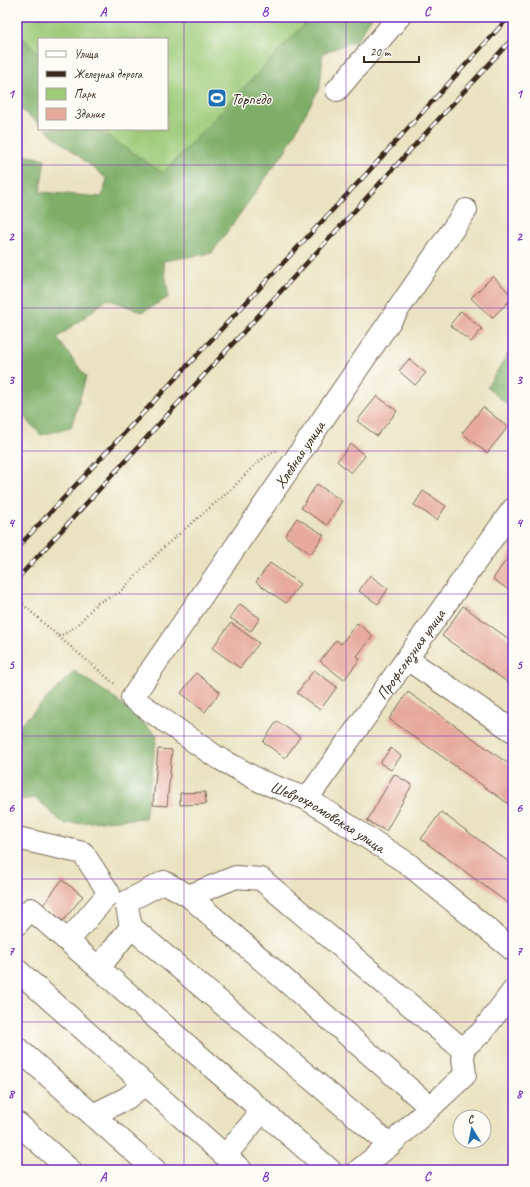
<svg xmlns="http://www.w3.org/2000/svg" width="530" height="1187" viewBox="0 0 530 1187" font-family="Caveat,sans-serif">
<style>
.green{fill:#9dca78;stroke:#6c7a4b}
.forest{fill:#7eae68;stroke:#5c6c43}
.building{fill:#e6a99c}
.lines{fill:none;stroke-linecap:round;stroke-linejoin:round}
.minor-casing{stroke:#786a57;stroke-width:24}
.path{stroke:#786a57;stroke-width:2.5;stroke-dasharray:1 3;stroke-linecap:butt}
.minor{stroke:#fff;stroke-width:22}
.rail-casing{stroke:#3b2a1e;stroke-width:4.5}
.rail{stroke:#fdfcf7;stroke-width:3;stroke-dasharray:9;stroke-linecap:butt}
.grid{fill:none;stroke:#7b2cbf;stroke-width:1;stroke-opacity:0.55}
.labels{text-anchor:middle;stroke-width:3;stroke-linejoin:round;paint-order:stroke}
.poi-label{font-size:16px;fill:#3b2a1e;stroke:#fdfcf7;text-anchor:start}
.street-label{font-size:16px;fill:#3b2a1e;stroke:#fdfcf7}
.neatline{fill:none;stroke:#7b2cbf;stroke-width:1.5}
.grid-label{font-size:13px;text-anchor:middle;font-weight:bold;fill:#7b2cbf}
</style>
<rect width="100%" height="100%" fill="#fdfcf7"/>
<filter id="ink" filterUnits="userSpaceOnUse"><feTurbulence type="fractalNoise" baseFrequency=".025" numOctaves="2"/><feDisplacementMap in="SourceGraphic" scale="8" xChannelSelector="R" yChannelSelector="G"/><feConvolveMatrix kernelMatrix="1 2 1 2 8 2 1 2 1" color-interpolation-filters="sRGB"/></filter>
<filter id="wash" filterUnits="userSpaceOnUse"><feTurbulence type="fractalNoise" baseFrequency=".012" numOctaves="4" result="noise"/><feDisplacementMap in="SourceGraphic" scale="16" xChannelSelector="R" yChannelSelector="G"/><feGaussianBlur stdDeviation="0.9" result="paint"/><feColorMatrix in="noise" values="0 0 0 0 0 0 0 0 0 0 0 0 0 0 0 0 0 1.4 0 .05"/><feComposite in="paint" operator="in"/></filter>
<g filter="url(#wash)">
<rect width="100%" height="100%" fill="#eae2c0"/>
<path class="green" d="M17 17H347L170 196 102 129H167V39H39V66L17 45Z"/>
<g class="forest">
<path d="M311 17H372L357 40 323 53 320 87 285 151 212 253 163 261 169 297 142 312 108 299 57 338 86 377 71 428 41 435 17 409V154L45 159 40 192 102 197 107 179 45 129H97L163 173Z"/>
<path d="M17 32 39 53V124L17 106Z"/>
<path d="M513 346V410L487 387Z"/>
<path d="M74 671 113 697 157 735 145 818 64 824 36 798 17 800V728Z"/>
</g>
<g id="blocks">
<g class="building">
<path d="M493 276 513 297 492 318 471 298Z"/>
<path d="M461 311 482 329 471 342 450 325Z"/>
<path d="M409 359 426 373 415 385 399 371Z"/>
<path d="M377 396 397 411 377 436 357 421Z"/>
<path d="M483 407 508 427 487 453 462 433Z"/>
<path d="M351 444 365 456 351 473 337 461Z"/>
<path d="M317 484 342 501 327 525 301 508Z"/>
<path d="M423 491 446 506 437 520 414 505Z"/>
<path d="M297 518 324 535 311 554 285 536Z"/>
<path d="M513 550V593L493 579Z"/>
<path d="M270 563 300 584 286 603 256 582Z"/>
<path d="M370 575 388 589 378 604 359 591Z"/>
<path d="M240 604 260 618 251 631 230 618Z"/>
<path d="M463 606 513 642V686L442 636Z"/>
<path d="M231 623 259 643 240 668 212 648Z"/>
<path d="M357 623 373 636 357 656 360 659 344 680 320 661 336 640 341 644Z"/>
<path d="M314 670 337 687 320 710 297 693Z"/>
<path d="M196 673 220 692 205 712 181 693Z"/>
<path d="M408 692 513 767V807L389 719Z"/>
<path d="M277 721 300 737 285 758 263 742Z"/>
<path d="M391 748 401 756 391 770 380 763Z"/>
<path d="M158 749 172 750 167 806 153 805Z"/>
<path d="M394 774 412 785 386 831 367 821Z"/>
<path d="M205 792 206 804 180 805V793Z"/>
<path d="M441 812 513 865V907L421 839Z"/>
<path d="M62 880 83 896 63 921 43 905Z"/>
</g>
</g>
</g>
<g filter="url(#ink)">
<use href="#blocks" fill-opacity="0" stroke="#786a57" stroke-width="1"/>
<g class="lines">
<g class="minor-casing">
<g id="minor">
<path d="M337 90 399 17"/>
<path id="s1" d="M466 210 132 698 215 756 260 781 307 799 407 863 513 950"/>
<path d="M407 659 513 731"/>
<path id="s2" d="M307 799 513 509"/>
<path d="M17 838 83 853 109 893 68 941"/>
<path d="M189 896 430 1107"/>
<path d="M17 924 31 909 330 1170"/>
<path d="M131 927 390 1145"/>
<path d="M99 968 131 927 126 902 164 882 189 896 236 877 261 879 462 1049 481 1033 513 991"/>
<path d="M17 970 241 1170"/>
<path d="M17 1048 155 1170"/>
<path d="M93 1115 127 1098 145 1084"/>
<path d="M17 1123 70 1170"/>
<path d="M225 1156 262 1111"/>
<path d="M359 1170 390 1145 465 1075 462 1049"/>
</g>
</g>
<g class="path">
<path d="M17 599 58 636 116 685"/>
<path d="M58 636 64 634 71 630 80 622 97 603 119 593 165 546 234 487C245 474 263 455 278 450"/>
</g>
<use href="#minor" class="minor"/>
<g class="rail-casing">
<g id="rail">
<path d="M17 548 369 171 509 17"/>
<path d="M17 579 513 38"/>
</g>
</g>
<use href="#rail" class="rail"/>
</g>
</g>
<path class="grid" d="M184 17V1170M346 17V1170M17 165H513M17 308H513M17 451H513M17 594H513M17 736H513M17 879H513M17 1022H513"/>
<defs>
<g id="stadium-square" transform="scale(1)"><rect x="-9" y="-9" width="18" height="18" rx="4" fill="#1f6fb2" stroke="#fdfcf7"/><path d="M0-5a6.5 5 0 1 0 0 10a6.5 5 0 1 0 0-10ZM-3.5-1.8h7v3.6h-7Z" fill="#fff"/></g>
</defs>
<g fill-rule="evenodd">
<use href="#stadium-square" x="217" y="98"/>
</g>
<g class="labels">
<g class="poi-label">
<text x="231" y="104">Торпедо</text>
</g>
<g class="street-label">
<text transform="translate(299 454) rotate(-56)" y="6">Хлебная улица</text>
<text dy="6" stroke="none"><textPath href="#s2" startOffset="178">Профсоюзная улица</textPath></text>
<text dy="6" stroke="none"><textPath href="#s1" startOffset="821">Шеврохромовская улица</textPath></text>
</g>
</g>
<rect width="530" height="1187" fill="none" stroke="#fdfcf7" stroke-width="44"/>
<rect x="38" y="38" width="130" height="92" fill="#fdfcf7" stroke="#afa8a0"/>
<rect x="46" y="51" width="20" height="6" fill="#ffffff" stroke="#afa8a0"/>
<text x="74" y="58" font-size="12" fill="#3b2a1e">Улица</text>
<rect x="46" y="71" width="20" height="6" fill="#3b2a1e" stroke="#afa8a0"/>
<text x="74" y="78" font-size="12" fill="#3b2a1e">Железная дорога</text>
<rect x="46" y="88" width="20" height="12" fill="#9dca78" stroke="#afa8a0"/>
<text x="74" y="98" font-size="12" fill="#3b2a1e">Парк</text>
<rect x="46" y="108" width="20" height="12" fill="#e6a99c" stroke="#afa8a0"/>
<text x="74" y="118" font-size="12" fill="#3b2a1e">Здание</text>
<g transform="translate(472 1129) rotate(350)"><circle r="19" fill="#fdfcf7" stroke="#afa8a0"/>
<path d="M0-3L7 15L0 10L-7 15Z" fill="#1f6fb2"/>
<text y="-6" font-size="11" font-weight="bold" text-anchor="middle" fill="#3b2a1e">С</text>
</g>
<path d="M364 56v6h55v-6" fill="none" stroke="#3b2a1e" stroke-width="2"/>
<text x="370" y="56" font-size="12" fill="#3b2a1e" stroke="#fdfcf7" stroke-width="3" paint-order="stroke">20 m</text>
<rect x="22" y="22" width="486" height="1143" class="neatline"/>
<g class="grid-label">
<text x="103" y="16">A</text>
<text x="265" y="16">B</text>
<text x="427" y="16">C</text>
<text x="11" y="98">1</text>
<text x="519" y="98">1</text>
<text x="11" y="241">2</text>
<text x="519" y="241">2</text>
<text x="11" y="384">3</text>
<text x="519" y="384">3</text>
<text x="11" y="527">4</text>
<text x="519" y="527">4</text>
<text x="11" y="669">5</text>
<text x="519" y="669">5</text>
<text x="11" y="812">6</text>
<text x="519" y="812">6</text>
<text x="11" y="955">7</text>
<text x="519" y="955">7</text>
<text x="11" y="1098">8</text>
<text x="519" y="1098">8</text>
<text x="103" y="1181">A</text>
<text x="265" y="1181">B</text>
<text x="427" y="1181">C</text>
</g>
</svg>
